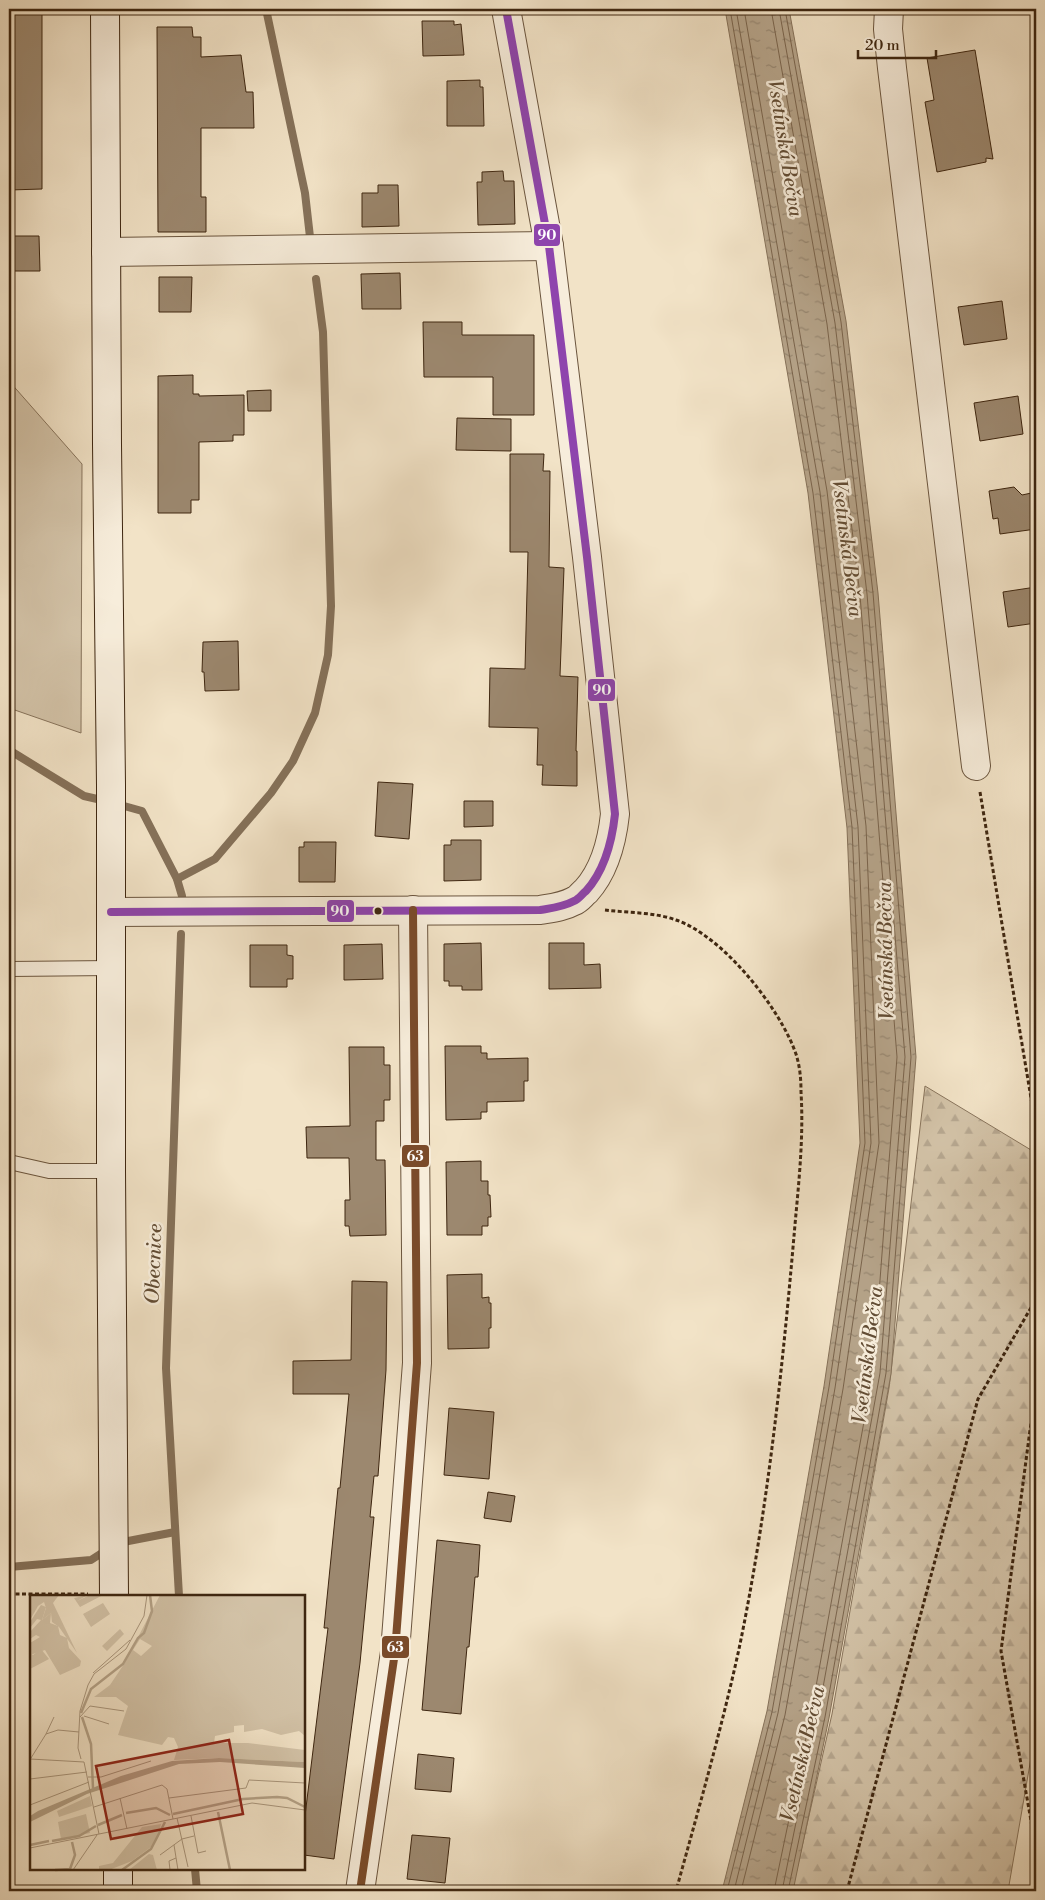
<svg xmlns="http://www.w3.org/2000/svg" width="1045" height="1900" viewBox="0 0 1045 1900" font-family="'Libre Bodoni',serif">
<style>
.grass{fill:#d3c3a8;stroke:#88745c}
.forest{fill:url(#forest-firs);stroke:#88745c}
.water{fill:url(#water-ripples);stroke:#857159}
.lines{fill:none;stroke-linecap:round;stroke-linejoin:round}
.shore{stroke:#7a644c;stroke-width:1}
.stream{stroke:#857159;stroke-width:8}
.building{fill:#9c886f;stroke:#3e2610}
.service-casing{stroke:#6b553e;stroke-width:16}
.minor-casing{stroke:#6b553e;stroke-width:30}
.secondary-casing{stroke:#3e2610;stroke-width:30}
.path{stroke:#3e2610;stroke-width:3;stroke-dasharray:4 2.5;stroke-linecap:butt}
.service{stroke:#f7eddb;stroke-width:14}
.minor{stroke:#f7eddb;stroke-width:28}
.secondary{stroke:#f7eddb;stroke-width:28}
.bus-1-casing{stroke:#f7eddb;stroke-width:11}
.bus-2-casing{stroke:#f7eddb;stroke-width:11}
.bus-1{stroke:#8e44ad;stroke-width:8}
.bus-2{stroke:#7a4b2a;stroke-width:8}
.bus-dot{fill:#3e2610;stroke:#f7eddb;stroke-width:2}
.labels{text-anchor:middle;stroke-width:5;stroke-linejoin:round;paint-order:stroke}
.water-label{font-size:20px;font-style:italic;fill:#624c34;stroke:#f7eddb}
.inset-river{fill:none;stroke:#b5a389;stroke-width:2.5}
.inset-road{fill:none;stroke:#aa977e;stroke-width:1}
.view{fill:#8f2418;fill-opacity:0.15;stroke:#8f2418;stroke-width:2.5}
.inset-edge{fill:none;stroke:#3e2610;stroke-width:2.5}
.line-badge{stroke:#f7eddb;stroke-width:2}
.badge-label{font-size:14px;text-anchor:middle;font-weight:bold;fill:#fff}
</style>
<defs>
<pattern id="forest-firs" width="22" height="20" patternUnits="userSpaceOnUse" patternTransform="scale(1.25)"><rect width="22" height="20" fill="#d3c3a8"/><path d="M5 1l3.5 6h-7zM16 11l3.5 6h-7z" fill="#b6a790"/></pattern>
<pattern id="water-ripples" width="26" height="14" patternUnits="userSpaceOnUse" patternTransform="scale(1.25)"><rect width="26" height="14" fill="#b5a389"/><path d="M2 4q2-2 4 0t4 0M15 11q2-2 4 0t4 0" fill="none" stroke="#95856f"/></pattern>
</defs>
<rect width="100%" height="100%" fill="#f2e3c7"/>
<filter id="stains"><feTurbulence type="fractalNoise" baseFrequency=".004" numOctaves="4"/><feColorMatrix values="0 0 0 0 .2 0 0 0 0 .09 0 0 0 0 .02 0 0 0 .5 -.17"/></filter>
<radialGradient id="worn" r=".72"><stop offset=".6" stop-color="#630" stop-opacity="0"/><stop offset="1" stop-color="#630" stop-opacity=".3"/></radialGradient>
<path class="grass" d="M9 381 82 464 81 733 9 708Z"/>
<path class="forest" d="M925 1086 1036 1153V1729L1008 1891H792L832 1714 889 1388Z"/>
<path class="water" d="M725 9H789L846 321 878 593 916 1057 891 1374 829 1718 793 1891H722L767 1711 824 1386 860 1143 847 828 808 493Z"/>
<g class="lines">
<g class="shore">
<path d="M771 9 827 324 860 595 897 1057 873 1372 811 1714 774 1891"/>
<path d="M779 9 835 323 867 594 905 1057 880 1373 818 1715 782 1891"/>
<path d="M785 9 841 322 873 593 911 1057 886 1373 825 1717 788 1891"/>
<path d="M727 1891 772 1712 829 1387 865 1143 852 827 813 493 730 9"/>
<path d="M734 1891 778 1713 835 1388 871 1143 858 827 820 492 736 9"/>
<path d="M741 1891 785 1715 843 1389 879 1143 866 826 827 491 744 9"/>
</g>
<g class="stream">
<path d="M266 9 305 193 310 237"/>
<path d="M9 750 84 796 106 801"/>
<path d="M117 804 142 811 177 879 182 896"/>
<path d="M177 879 215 859 271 793 293 761 315 713 328 655 331 606 323 332 316 279"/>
<path d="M118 1543 175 1532"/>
<path d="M9 1567 91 1560 108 1549"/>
<path d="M179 1596 166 1368 181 934"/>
<path d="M195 1869 197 1891"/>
</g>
</g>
<g class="building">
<path d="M10 11H42V189L9 190Z"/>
<path d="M422 21H454V25L461 24 464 55 423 56Z"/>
<path d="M157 27H192L193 37H201V57L241 55 246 92H253L254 128H201V197H206V232H158Z"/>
<path d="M975 50 993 159 986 158V162L937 172 925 102 934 100 927 58Z"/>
<path d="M480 80V87H483L484 126H447V81Z"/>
<path d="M503 171 504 181H514L515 224 478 225 477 182H482V172Z"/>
<path d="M378 185H398L399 226 362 227V193H378Z"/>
<path d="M9 236H39L40 271H9Z"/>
<path d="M400 273 401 309H362L361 274Z"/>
<path d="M159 277H192L191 312H159Z"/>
<path d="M1002 301 1007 339 964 345 958 307Z"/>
<path d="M423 322H462V335H534V415H493V377H424Z"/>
<path d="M193 375V394H199V396L244 395V435H233V441L199 442V500H191V513H158V376Z"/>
<path d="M271 390V411H248L247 391Z"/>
<path d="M1018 396 1023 434 980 441 974 403Z"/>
<path d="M457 418 511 419V451L456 450Z"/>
<path d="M510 454H544L543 471H550L549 567 564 568 560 676 578 677 576 751H577V786L542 785 543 765H537L538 728 489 727 490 668 525 669 528 552H510Z"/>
<path d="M1014 487 1022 495 1036 492V529L1000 534 998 518 993 519 989 491Z"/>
<path d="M1036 587V623L1008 627 1003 592Z"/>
<path d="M238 641 239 690 205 691 204 672H202L203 642Z"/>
<path d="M378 782 413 784 409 839 375 836Z"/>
<path d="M464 801H493V826L464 827Z"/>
<path d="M451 840H481V880L444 881V845H451Z"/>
<path d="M304 842H336L335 882H299V847H304Z"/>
<path d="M481 943 482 990H462V986H449V981H444V944Z"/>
<path d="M549 943H584V965L600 964 601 988 549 989Z"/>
<path d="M382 944 383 979 344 980V945Z"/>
<path d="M250 945H287V955L293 956V979H287V987H250Z"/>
<path d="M445 1046H481V1053H487V1059L528 1058V1081H524V1101L487 1102V1112H481V1119L446 1120Z"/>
<path d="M349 1047H384V1065H390V1100H384V1121H376V1160H385L386 1235 350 1236 349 1226H345V1200H350L349 1158H307L306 1127 350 1126Z"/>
<path d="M481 1161V1181H488V1195H490L491 1217H488V1226H482V1235H447L446 1162Z"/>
<path d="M482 1274V1298L489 1297V1303H491V1328H489V1348L448 1349 447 1275Z"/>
<path d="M352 1281 387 1282 386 1370 378 1476H374L370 1517H374L360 1663 334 1859 304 1855V1824L328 1628H324L338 1488H340L349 1394H293V1361L351 1360Z"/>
<path d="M449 1408 494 1412 489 1479 444 1475Z"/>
<path d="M488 1492 515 1496 511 1522 484 1518Z"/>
<path d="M437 1540 480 1545 478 1577H475L469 1647H467L461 1714 422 1710Z"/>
<path d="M418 1754 454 1758 451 1792 415 1789Z"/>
<path d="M412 1835 450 1838 445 1883 407 1879Z"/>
</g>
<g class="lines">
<g class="service-casing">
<g id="service">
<path d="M9 969 111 968"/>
<path d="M9 1162 49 1171H111"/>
</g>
</g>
<g class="minor-casing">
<g id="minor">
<path d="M889 9 888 29 892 68 976 766"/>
<path d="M106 252 549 246"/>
<path d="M111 912 540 910C552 908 563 907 574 901 579 899 582 894 586 891 605 870 612 842 615 814L587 557 549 246 506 9"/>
<path d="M360 1891 395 1652 417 1363 413 910"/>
</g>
</g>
<g class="secondary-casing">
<g id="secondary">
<path d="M105 9 107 444 111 785V1171L114 1596"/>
<path d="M118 1869V1891"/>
</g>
</g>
<g class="path">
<path d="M980 792 1036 1128"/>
<path d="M605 910C628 913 654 912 676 920 723 936 780 1008 796 1054 800 1067 801 1079 801 1092 804 1140 798 1189 794 1236 782 1374 767 1514 739 1649 721 1731 698 1811 676 1891"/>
<path d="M9 1594H88"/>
<path d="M1033 1829 1036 1808"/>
<path d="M847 1891 978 1399 1036 1299"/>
<path d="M1035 1891 1033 1832 1001 1651 1030 1430 1036 1396"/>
</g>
<use href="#service" class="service"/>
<use href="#minor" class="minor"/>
<use href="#secondary" class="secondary"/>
<g class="bus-1-casing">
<path id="bus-1" d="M111 912 540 910C552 908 563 907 574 901 579 899 582 894 586 891 605 870 612 842 615 814L587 557 549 246 506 9"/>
</g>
<g class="bus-2-casing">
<path id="bus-2" d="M360 1891 395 1652 417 1363 413 910"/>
</g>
<use href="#bus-1" class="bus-1"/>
<use href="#bus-2" class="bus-2"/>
</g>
<circle class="bus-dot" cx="378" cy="911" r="4.5"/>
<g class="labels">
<g class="water-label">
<text transform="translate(786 148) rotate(81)" y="7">Vsetínská Bečva</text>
<text transform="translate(848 548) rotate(83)" y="7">Vsetínská Bečva</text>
<text transform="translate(885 951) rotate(-91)" y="7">Vsetínská Bečva</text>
<text transform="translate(153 1264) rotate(-88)" y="7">Obecnice</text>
<text transform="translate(867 1355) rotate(-83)" y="7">Vsetínská Bečva</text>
<text transform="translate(802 1754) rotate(-77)" y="7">Vsetínská Bečva</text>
</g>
</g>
<g transform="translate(30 1595)">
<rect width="275" height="275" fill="#f2e3c7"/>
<path d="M58 0 47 6 60 0H73L50 12 44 3ZM73 8 80 19 61 32 53 19ZM11 10 16 12 12 25 21 18 20 28 28 31 30 40 37 43 39 53 51 66 50 71 30 80 15 55 0 60V48L10 42 6 40 0 44V37L11 25 7 24 0 33V27ZM90 34 94 39 77 56 72 51ZM60 201 62 211 29 222 27 216ZM56 219 60 238 31 244 28 227ZM131 229 128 242 121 252 102 266 79 275H69V271L83 268 112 232ZM119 259 123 260 127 275H99Z" fill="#d3c3a8"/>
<path d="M0 0H29L23 8 47 58 29 32 22 27 21 18 12 25 16 13 14 7 8 11 0 25ZM130 0H275V141L269 136 251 140 232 134 214 137V130L204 131V137L185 141 184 148H218L275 155V167L189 163 144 165 148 152 144 143 138 142 132 150 88 140 98 111 86 102H64L80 90 94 69ZM110 44 122 51 111 61 103 55ZM11 54 19 64 0 74V58L3 60Z" fill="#d3c3a8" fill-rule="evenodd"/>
<path d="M189 163 275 167V173L190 167 149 169 57 199 0 227V221L8 216 91 181 142 166Z" fill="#b5a389"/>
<path class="inset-river" d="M51 118 61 94 93 69 108 43 114 38 122 16 120 0M52 122 61 149 63 193M188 217 200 275M96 218 126 213 140 220M143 219 213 204 247 202 257 203 275 212M68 230 92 220M22 246 49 241 66 231M0 250 19 246M40 274 45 260 42 247M25 275 40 274M92 275 121 254 135 227"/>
<path class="inset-road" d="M63 78 100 45M54 121 79 129M50 122 60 111 94 116M16 139 24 122M1 163 16 139 28 135 49 137M0 164 54 167 69 239M51 164 48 153 50 116 58 90 64 79 96 54 114 21 117 0M58 182H71L121 166M0 184 57 177M90 203 97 234M139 203 216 193 219 185 275 188M0 210 59 187M64 212 132 190 137 194 143 224M161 221 168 258 176 256M147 223 158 272M144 250 148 275M0 253 222 208 275 215M130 260 152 244 164 241M43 275 67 240M140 275 139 266 146 263"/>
<path class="view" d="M199 145 213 219 81 244 66 171Z"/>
<rect width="275" height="275" class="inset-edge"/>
</g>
<g class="line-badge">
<rect x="533" y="223" width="28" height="24" rx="5" fill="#8e44ad"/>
<rect x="587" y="678" width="29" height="24" rx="5" fill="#8e44ad"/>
<rect x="326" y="899" width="29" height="24" rx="5" fill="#8e44ad"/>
<rect x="401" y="1144" width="29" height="24" rx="5" fill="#7a4b2a"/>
<rect x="381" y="1635" width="29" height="24" rx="5" fill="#7a4b2a"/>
</g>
<g class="badge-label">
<text x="547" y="240">90</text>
<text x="602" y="695">90</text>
<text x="340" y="916">90</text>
<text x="415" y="1161">63</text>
<text x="395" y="1652">63</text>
</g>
<rect width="1045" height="1900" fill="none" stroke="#f2e3c7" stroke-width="30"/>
<rect x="10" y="10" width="1025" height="1880" fill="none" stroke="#3e2610" stroke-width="2.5"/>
<rect x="15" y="15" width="1015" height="1870" fill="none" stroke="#3e2610"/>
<path d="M858 50v8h78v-8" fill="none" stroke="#3e2610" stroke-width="2.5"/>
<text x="865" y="50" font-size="15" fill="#3e2610" stroke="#f7eddb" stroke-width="4" paint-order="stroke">20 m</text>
<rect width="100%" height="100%" filter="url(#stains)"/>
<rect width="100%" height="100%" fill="url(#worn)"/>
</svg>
